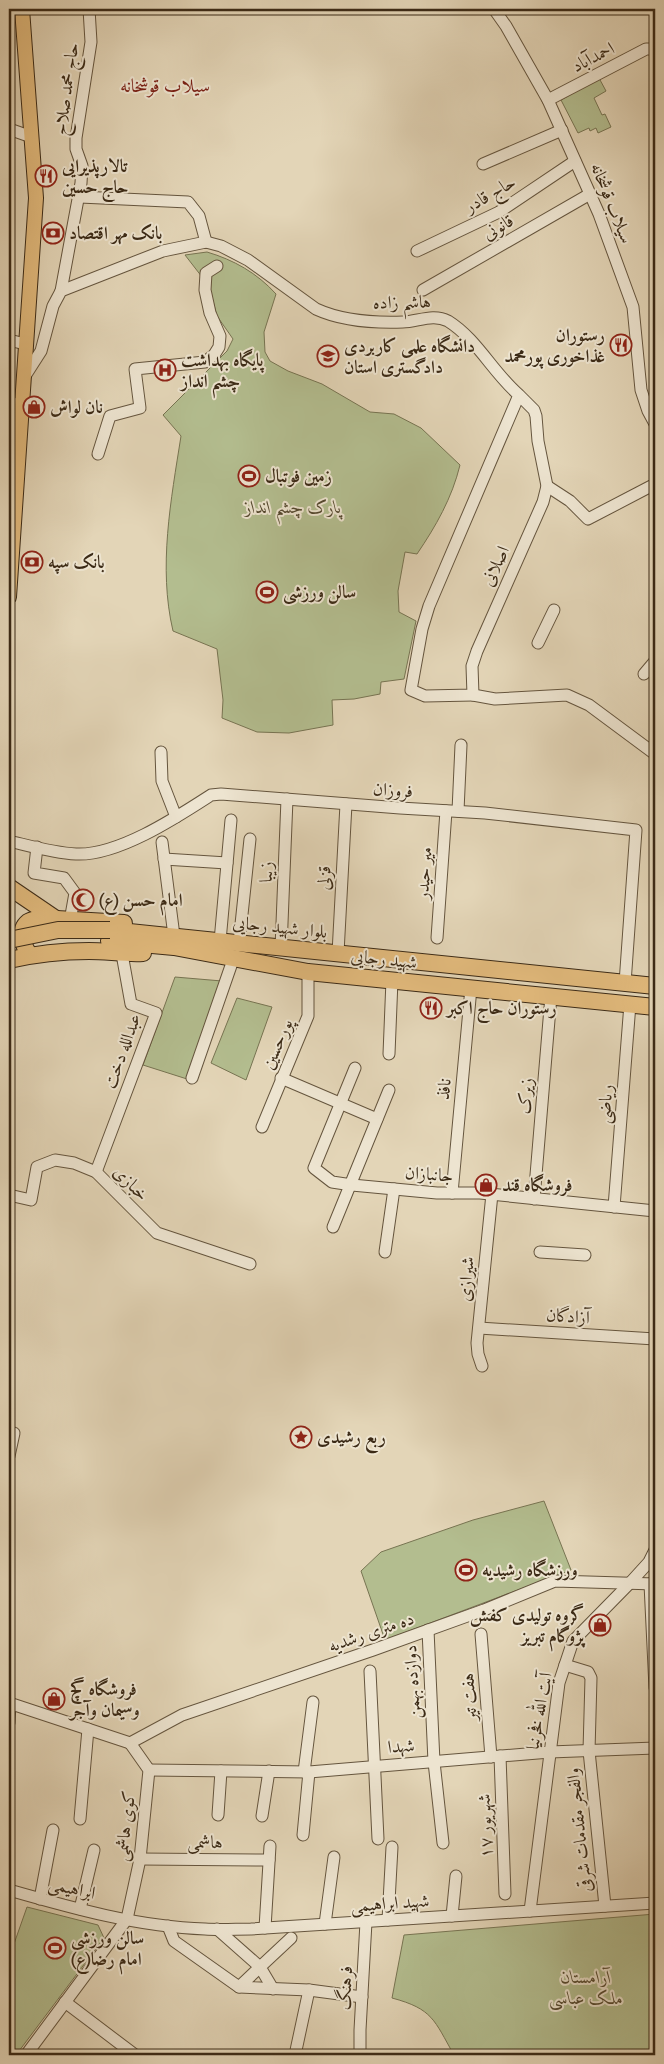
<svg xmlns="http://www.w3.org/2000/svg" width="664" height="2064" viewBox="0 0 664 2064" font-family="'IM FELL French Canon',Amiri,serif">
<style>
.green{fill:#b3bd8f;stroke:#777452}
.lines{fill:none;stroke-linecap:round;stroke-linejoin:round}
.minor-casing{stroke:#65553e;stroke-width:13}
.major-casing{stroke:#3b2a16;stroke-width:16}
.highway-casing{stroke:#3b2a16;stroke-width:18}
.minor{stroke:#ede4d0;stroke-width:11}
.major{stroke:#e2ba7c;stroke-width:14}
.highway{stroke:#e2ba7c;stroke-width:16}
.highway-bridge-casing{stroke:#3b2a16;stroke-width:18;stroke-linecap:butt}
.highway-bridge{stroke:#e2ba7c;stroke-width:16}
.labels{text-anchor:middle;stroke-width:4;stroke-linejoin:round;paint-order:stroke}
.street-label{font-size:18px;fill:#3b2a16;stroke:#ede4d0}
.poi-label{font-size:18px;font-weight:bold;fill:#3b2a16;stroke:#ede4d0;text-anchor:start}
.park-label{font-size:18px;font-style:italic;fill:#53472e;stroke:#ede4d0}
.neighbourhood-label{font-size:19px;fill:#7a1f14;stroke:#ede4d0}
</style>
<rect width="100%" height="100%" fill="#e3d5b7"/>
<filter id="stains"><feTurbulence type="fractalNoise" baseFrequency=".004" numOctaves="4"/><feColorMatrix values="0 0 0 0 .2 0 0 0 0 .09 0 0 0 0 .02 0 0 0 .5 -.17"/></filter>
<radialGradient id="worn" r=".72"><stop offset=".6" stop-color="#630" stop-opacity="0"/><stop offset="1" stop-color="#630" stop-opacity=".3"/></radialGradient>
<g class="green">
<path d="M599 78 606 91 594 98 602 115 605 114 611 127 598 133 596 128 590 131 589 128 578 133 561 100Z"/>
<path d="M207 252C234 260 257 273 276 294L264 332 265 352 270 361 288 371 322 384 370 412 394 414 421 428 460 465C452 498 436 526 417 554L405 552 398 591 399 612 416 621 404 679 381 682 380 694 354 699 332 700 333 725 289 733 257 732 222 718 223 700 217 649 173 631C158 567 171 500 181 436L163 415 227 351 233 339 217 316 209 286 185 255Z"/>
<path d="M175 977 222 981 187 1079 143 1065Z"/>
<path d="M237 998 272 1007 246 1080 211 1063Z"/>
<path d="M544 1501 571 1570 385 1640 361 1571 381 1552 473 1520Z"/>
<path d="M27 1907 98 1925 104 1938 16 2055H9V1958Z"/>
<path d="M655 1914V2055H454C434 2020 433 2009 392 1998L404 1935Z"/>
</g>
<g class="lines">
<g class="minor-casing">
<g id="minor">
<path d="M494 9 506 26 548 100 599 214 633 307 641 390 648 411 655 424"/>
<path d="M548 100 646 49H655"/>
<path d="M9 129 26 135"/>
<path d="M483 164 562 130"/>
<path d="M80 197 188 202 199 216 206 242"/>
<path d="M417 251 499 212 575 161"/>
<path d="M423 290 590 194"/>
<path d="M61 291 81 183 82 166 76 149V138L91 42 89 9"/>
<path d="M9 340 21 343"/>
<path d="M25 376 41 351 53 306 61 291 163 251 206 242 221 246 248 260 316 309C342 321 375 323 403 322 417 322 433 313 448 321 477 339 493 373 519 395L429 606 422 629 411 690 425 696 473 695 472 666 477 651 543 502 547 486 538 441 536 416 534 410 519 395"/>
<path d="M9 402 16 404"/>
<path d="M98 454 110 416 140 408 135 369 205 362 214 355 219 347 220 336 210 313 205 290 206 273 217 266"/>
<path d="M547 486 570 501 588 519 655 484"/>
<path d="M538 643 554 610"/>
<path d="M644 674 655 661"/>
<path d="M473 695 495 699 567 695 589 705 655 754"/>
<path d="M161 752 162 781 176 817"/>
<path d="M458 811 461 745"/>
<path d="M9 841C30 846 54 853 76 854 118 856 177 817 211 795L221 794 400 808 485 813 636 830 625 983"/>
<path d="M162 842 174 936"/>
<path d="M37 847 34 873 64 878 75 893 70 921"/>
<path d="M164 859 227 863"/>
<path d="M437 938 446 811"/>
<path d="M220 941 231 820"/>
<path d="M239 943 250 839"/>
<path d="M281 948 287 799"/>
<path d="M338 953 346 804"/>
<path d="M389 1054 392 980"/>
<path d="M355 1068 314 1168 332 1182 352 1185 437 1193H480L655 1211"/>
<path d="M192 1078 234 957"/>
<path d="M281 1078 377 1119"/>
<path d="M262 1127 308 1016V972"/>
<path d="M96 1172 156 1013 131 1004 122 954"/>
<path d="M452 1193 471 988"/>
<path d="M9 1195 31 1200 37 1167 55 1160 74 1163 96 1172 157 1233 250 1264"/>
<path d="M534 1199 551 996"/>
<path d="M614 1207 630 1004"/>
<path d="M333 1227 389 1090"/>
<path d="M385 1252 394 1189"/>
<path d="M540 1252 585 1255"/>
<path d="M479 1328 655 1339"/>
<path d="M482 1366 478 1354 477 1343 492 1194"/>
<path d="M9 1456 14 1433"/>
<path d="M650 1584 655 1688"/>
<path d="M428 1630 434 1762 443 1843"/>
<path d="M481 1634 491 1757"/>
<path d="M565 1665 588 1672 591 1678 589 1751 605 1906"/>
<path d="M370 1671 378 1839"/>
<path d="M9 1703 130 1743"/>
<path d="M9 1723 10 1703"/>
<path d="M130 1743 182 1715 373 1650 484 1610 555 1581 655 1584"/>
<path d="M500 1756 505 1894"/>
<path d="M149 1770 309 1772 550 1752 655 1748"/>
<path d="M304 1772 313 1702"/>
<path d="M218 1815 221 1771"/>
<path d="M262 1816 269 1771"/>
<path d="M80 1819 88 1729"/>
<path d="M303 1835 309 1772"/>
<path d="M140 1859 269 1860"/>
<path d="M9 1890C72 1908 139 1927 205 1929 220 1930 236 1929 251 1929L655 1903"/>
<path d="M40 1899 53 1830"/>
<path d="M80 1909 94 1850"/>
<path d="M530 1911 559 1683 573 1641 629 1584 649 1562 655 1550"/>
<path d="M452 1916 456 1876"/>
<path d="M388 1920 392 1847"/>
<path d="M325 1924 334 1857"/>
<path d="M168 1926 174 1941 239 1987"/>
<path d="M265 1928 270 1846"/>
<path d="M217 1929 260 1967 239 1987 309 1990 362 1997"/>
<path d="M273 1989 260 1967 291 1938"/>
<path d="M65 2002 135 2055"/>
<path d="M26 2055 127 1919 140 1859 149 1770 130 1743"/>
<path d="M295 2055 309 1990"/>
<path d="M360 2055V2030L366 1922"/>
</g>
</g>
<g class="major-casing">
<path id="major" d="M9 597 36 198 22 9"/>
</g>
<g class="highway-casing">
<g id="highway">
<path d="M9 887 56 919"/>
<path d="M110 930 655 986"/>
<path d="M109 941 174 947 308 972 655 1007"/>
<path d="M30 955C23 947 18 930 28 922 31 920 37 919 40 918L124 923"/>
<path d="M9 960C35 954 62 951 89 951 107 951 125 954 143 953"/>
</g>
</g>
<use href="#minor" class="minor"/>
<use href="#major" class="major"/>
<use href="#highway" class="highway"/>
<g class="highway-bridge-casing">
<path id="highway-bridge" d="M9 940 58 930H110"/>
</g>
<use href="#highway-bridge" class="highway-bridge"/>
</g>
<defs>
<g id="restaurant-ring" transform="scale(1.125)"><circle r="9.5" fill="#ede4d0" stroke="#8f2418" stroke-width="1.5"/><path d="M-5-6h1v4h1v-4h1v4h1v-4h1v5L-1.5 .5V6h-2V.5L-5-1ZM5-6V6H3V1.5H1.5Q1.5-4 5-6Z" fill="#8f2418"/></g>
<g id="bank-ring" transform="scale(1.125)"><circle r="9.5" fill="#ede4d0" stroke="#8f2418" stroke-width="1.5"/><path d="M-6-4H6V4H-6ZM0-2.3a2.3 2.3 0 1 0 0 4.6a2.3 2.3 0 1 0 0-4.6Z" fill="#8f2418"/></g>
<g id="university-ring" transform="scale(1.125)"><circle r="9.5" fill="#ede4d0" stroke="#8f2418" stroke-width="1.5"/><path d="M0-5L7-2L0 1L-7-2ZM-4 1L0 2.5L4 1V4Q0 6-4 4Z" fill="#8f2418"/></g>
<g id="hospital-ring" transform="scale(1.125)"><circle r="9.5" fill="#ede4d0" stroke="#8f2418" stroke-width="1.5"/><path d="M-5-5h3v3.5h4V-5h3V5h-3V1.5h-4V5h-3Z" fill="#8f2418"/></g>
<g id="shop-ring" transform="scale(1.125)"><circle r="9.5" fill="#ede4d0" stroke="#8f2418" stroke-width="1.5"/><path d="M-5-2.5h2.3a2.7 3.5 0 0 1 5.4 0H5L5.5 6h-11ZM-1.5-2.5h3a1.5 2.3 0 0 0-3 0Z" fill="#8f2418"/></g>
<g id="stadium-ring" transform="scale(1.125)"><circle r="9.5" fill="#ede4d0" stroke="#8f2418" stroke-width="1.5"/><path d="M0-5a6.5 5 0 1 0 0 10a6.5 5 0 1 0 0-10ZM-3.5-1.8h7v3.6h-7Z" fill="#8f2418"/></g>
<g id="mosque-ring" transform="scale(1.125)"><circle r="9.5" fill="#ede4d0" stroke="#8f2418" stroke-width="1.5"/><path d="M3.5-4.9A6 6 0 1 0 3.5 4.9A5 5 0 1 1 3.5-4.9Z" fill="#8f2418"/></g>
<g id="sight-ring" transform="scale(1.125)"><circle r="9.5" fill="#ede4d0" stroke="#8f2418" stroke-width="1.5"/><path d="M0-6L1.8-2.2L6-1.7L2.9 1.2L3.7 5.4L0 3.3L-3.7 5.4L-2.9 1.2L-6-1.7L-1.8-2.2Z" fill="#8f2418"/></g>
</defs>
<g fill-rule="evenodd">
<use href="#restaurant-ring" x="46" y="176"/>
<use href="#bank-ring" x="53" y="233"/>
<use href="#restaurant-ring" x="621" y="345"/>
<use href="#university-ring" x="328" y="356"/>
<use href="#hospital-ring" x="165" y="370"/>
<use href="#shop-ring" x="34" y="407"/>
<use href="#stadium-ring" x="249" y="476"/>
<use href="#bank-ring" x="32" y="562"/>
<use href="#stadium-ring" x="267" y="592"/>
<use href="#mosque-ring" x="83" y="900"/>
<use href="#restaurant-ring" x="431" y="1008"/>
<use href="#shop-ring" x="486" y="1185"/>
<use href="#sight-ring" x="301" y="1437"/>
<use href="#stadium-ring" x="466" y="1570"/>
<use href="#shop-ring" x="600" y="1625"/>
<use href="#shop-ring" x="54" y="1699"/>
<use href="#stadium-ring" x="55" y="1948"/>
</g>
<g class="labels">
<g class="street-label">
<text transform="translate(593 57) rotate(-27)" y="6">احمدآباد</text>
<text transform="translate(66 89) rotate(-82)" y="6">حاج محمد صلاح</text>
<text transform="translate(490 194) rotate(-30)" y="6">حاج قادر</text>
<text transform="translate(612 203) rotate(68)" y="6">سیلاب قوشخانه</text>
<text transform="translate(498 227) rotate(-30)" y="6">قانونی</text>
<text transform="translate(402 302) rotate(-1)" y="6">هاشم زاده</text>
<text transform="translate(495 566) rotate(-65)" y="6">اصلانی</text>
<text transform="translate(393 790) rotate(4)" y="6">فروزان</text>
<text transform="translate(266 872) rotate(-88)" y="6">زیبا</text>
<text transform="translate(424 873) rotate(-86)" y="6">میر حیدر</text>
<text transform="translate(324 878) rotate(-87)" y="6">قزلی</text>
<text transform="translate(280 927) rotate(6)" y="6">بلوار شهید رجایی</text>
<text transform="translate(384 959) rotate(6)" y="6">شهید رجایی</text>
<text transform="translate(277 1044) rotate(-67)" y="6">پورحسین</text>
<text transform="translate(122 1051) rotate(-70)" y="6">عبدالله دخت</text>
<text transform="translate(444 1089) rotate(-85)" y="6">نافذ</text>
<text transform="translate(525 1096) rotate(-85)" y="6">زیرک</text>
<text transform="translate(605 1104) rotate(-85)" y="6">ریاضی</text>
<text transform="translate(429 1174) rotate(4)" y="6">جانبازان</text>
<text transform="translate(131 1183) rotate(45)" y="6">خبازی</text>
<text transform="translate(466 1279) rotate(-85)" y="6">شیرازی</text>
<text transform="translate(568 1316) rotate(4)" y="6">آزادگان</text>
<text transform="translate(371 1632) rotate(-19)" y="6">ده متری رشدیه</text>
<text transform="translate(412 1682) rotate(-93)" y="6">دوازده بهمن</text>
<text transform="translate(469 1697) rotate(-94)" y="6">هفت تیر</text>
<text transform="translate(539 1711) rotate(-80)" y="6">آیت الله فخرنیا</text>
<text transform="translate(401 1746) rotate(-4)" y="6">شهدا</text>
<text transform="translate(125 1826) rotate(-83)" y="6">کوی هاشمی</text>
<text transform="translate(485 1826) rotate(-92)" y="6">۱۷ شهریور</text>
<text transform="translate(579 1830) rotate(-96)" y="6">والفجر مقدمات شرقی</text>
<text transform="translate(205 1842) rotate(1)" y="6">هاشمی</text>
<text transform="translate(72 1888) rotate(13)" y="6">ابراهیمی</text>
<text transform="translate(390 1903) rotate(-4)" y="6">شهید ابراهیمی</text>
<text transform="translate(345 1988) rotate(-87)" y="6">فرهنگ</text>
</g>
<g class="poi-label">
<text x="62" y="172">تالارپذیرایی<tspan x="62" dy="21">حاج حسین</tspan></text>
<text x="69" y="239">بانک مهر اقتصاد</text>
<text x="605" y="341" text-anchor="end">رستوران<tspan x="605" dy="21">غذاخوری پورمحمد</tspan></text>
<text x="344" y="352">دانشگاه علمی کاربردی<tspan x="344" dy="21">دادگستری استان</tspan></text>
<text x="181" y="366">پایگاه بهداشت<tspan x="181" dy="21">چشم انداز</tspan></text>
<text x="50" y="413">نان لواش</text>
<text x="265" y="482">زمین فوتبال</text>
<text x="48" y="568">بانک سپه</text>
<text x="283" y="598">سالن ورزشی</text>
<text x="99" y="906">امام حسن (ع)</text>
<text x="447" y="1014">رستوران حاج اکبر</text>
<text x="502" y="1191">فروشگاه قند</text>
<text x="317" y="1443">ربع رشیدی</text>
<text x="482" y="1576">ورزشگاه رشیدیه</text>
<text x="584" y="1621" text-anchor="end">گروه تولیدی کفش<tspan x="584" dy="21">پژوگام تبریز</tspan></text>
<text x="70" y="1695">فروشگاه گچ<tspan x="70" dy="21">وسیمان وآجر</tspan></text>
<text x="71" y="1944">سالن ورزشی<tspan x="71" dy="21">امام رضا(ع)</tspan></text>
</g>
<g class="park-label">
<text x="293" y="513">پارک چشم انداز</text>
<text x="586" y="1983">آرامستان<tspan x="586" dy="21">ملک عباسی</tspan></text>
</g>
<g class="neighbourhood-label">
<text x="165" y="92">سیلاب قوشخانه</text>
</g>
</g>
<rect width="664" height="2064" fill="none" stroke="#e3d5b7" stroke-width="30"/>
<rect x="10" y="10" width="644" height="2044" fill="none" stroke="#3b2a16" stroke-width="2.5"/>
<rect x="15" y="15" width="634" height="2034" fill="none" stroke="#3b2a16"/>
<rect width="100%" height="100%" filter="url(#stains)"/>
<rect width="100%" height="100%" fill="url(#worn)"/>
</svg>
